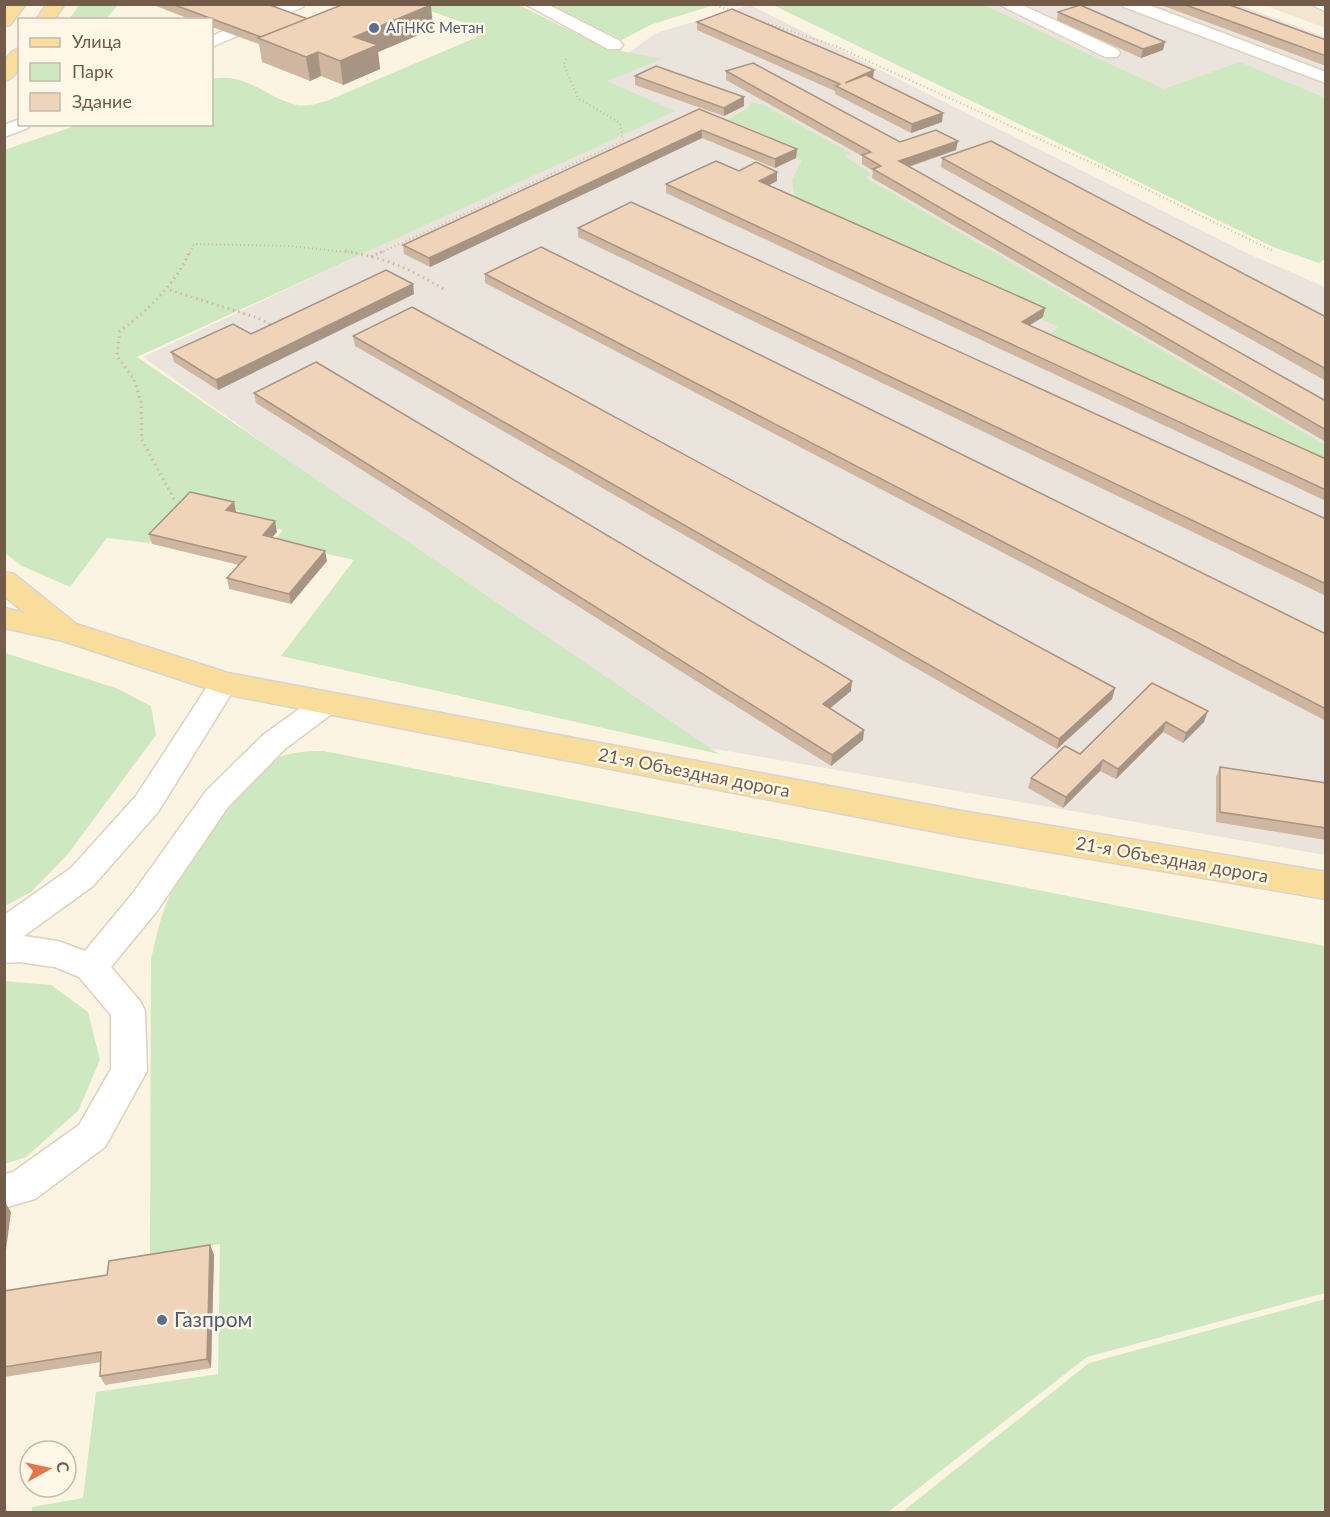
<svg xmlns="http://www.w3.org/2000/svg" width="1330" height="1517" viewBox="0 0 1330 1517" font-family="Lato,sans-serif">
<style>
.residential{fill:#f3e6d0}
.industrial{fill:#ebe4dd}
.green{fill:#cee9c1}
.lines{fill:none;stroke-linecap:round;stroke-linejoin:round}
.lane-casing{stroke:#e0d0be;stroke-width:3}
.primary-casing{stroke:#dad4d0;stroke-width:3}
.path-far1{stroke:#d5b79e;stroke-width:2;stroke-dasharray:1 3;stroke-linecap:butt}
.path{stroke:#d5b79e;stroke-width:3;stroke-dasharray:1.5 4;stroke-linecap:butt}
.lane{fill:#fff;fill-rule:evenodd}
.primary{fill:#f9de9b;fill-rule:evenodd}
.wall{fill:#ceb6a0}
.shaded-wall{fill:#a89482}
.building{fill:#f0d4ba;stroke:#a89482;stroke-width:1.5}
.service-dot{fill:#5c6f8a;stroke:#fff7e8;stroke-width:2}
.labels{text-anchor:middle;stroke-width:5;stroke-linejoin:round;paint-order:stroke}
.far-service-label{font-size:15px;fill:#4e5e75;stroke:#fff7e8;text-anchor:start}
.street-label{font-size:18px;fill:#725b49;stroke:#fff7e8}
.near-service-label{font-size:21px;fill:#4e5e75;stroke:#fff7e8;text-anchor:start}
</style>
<rect width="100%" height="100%" fill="#fcf4e2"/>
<path class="residential" d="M1264 5H1325V28Z"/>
<g class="industrial">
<path d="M750 5 1249 254 1325 287V855L687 744 143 357 658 115 590 81 656 33Z"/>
<path d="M965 5H1239L1325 37V177Z"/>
</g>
<g class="green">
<path d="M80 4H118V5L106 19H69Z"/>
<path d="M414 5H519L606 48 662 59 607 81 675 111 137 357 719 754 281 656 354 560 273 542 283 530 235 518 240 511 192 500 149 543 107 538 70 587 22 566 5 553 4 150 78 125 212 124V79C247 72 266 98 297 105 307 107 319 103 329 100L475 38 479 33 475 27Z"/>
<path d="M549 5V4L714 5 650 25 622 40Z"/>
<path d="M773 5H984L1164 89 1240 62 1325 98V259L1319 263 1273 247Z"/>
<path d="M750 102 762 104 850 153 846 157 871 174 866 178 1325 445V466L1045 337 1058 327 812 210 795 199 792 180 802 160 715 125 709 118 727 120 749 107Z"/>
<path d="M5 653 116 688 151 706 156 735 68 854 31 892 5 906Z"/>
<path d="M324 751 1325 946V1293L1087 1357 888 1512H32V1507L83 1498 96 1392 218 1374 220 1244 150 1255 151 959C157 934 162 908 175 885 186 864 253 769 270 761 288 752 304 751 324 751Z"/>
<path d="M4 981 51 985 88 1012 100 1060 78 1111 26 1157 5 1164Z"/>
<path d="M1325 1299V1512H902L1089 1363Z"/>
</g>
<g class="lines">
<g class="lane-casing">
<g id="lane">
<path d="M282 4H305L303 7 212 47V36Z"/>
<path d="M525 4H547L620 41 623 45 620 49H608Z"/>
<path d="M998 4H1020L1117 49 1120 53 1117 57H1105Z"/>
<path d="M1122 4H1146L1326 72V83L1124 7Z"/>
<path d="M1311 4H1326V12Z"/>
<path d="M20 119V124H30L28 128 4 137V125Z"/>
<path d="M224 673 234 676 238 683 158 812 93 886 24 936 58 941 85 951 133 893 206 791 263 735 317 696 327 693 337 696 341 703 337 710 285 749 228 807 157 911 111 967 140 1001 145 1011 147 1071 105 1147 35 1199 4 1208V1174L13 1172 79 1125 111 1069V1015L79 977 55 967 19 962 4 963V915L71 868 136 796 214 676Z"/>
</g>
</g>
<g class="primary-casing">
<g id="primary">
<path d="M7 4H26L10 25 4 26V8Z"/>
<path d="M47 4H65L54 20H36Z"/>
<path d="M20 48C20 62 20 77 4 81 4 67 4 52 20 48Z"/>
<path d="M4 572 14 574 76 624 228 673 962 811 1326 872V899L962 837 224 694 63 641 4 628V608L25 613 4 596Z"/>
</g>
</g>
<g class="path-far1">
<path d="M712 4 734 12"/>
<path d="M749 17 835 46 1103 168 1273 251"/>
<path d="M190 253 194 244 291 246 355 253"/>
<path d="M380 253 623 141 620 123 578 98 564 65 566 58"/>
</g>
<g class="path">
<path d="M345 251C383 257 414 270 446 291"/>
<path d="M371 257 383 251"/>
<path d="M170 290 258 318 273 326"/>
<path d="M174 499 142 440 141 402 134 379 117 356 120 331C150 308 174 286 190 251"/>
</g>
<use href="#lane" class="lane"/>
<use href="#primary" class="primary"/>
</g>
<g class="wall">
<path d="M151 4H267L308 19 433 29 378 52 380 69 343 85 321 76 310 81 262 62 259 44 212 27V20H192Z"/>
<path d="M1158 4H1227L1326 40V66Z"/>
<path d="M1058 12 1163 50 1141 58 1057 20Z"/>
<path d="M697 22 873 79 942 122 911 133 835 94V91L697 30Z"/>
<path d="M726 71 900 142 956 150 909 167 1326 401V442L872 178 873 171 862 164V156L726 80Z"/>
<path d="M635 76 744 97V106L724 116 635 85Z"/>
<path d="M699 109 797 149 796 158 775 168 702 138 430 267 404 254 403 245Z"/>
<path d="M942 158 1326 317V381L941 167Z"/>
<path d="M739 171 777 181 769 185 1043 317 1030 325 1326 459V501L666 193V184Z"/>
<path d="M578 228 1326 519V596L578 237Z"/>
<path d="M485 274 1326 634V721L485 283Z"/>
<path d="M413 284 414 294 218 390 174 362 171 352 251 334Z"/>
<path d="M353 336 1115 688 1112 699 1057 749 355 346Z"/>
<path d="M254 393 851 691 830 708 864 730 863 740 831 766 256 403Z"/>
<path d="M234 502 236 512 277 532 272 537 327 561 291 604 229 589 227 578 239 565 152 544 149 534Z"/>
<path d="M1152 683 1204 722 1183 743 1163 732 1116 779 1100 771 1063 808 1028 788 1031 778 1080 754Z"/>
<path d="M1220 767 1326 783V840L1216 822V777Z"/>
<path d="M210 1245 214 1255 211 1368 105 1385 100 1376 101 1362 4 1377V1291L107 1275Z"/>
</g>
<g class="shaded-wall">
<path d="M431 5 433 29 378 52 380 69 343 85 340 61 354 37Z"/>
<path d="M1165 42 1163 50 1141 58 1143 49Z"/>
<path d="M318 52 321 76 310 81 306 57Z"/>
<path d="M874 70 873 79 845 91V83Z"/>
<path d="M744 97V106L724 116V108Z"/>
<path d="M943 113 942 122 911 133 912 124Z"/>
<path d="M702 130V138L430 267 429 258Z"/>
<path d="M958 141 956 150 898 170 899 161Z"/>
<path d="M797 149 796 158 775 168V159Z"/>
<path d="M777 172V181L759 190V181Z"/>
<path d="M413 284 414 294 218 390 216 380Z"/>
<path d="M1045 308 1043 317 1020 331 1022 322Z"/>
<path d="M234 502 236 512 226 510Z"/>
<path d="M275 521 277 532 265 545 263 535Z"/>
<path d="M325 551 327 561 291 604 289 594Z"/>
<path d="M852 681 851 691 822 715 823 704Z"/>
<path d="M1115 688 1112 699 1057 749 1059 739Z"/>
<path d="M1208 711 1204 722 1183 743 1186 733Z"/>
<path d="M1166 722 1163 732 1116 779 1118 769Z"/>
<path d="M864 730 863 740 831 766 832 755Z"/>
<path d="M1103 760 1100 771 1063 808 1066 797Z"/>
<path d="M5 1202 11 1212 4 1265V1209Z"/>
<path d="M210 1245 214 1255 211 1368 207 1359Z"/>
</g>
<g class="building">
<path d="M172 4H267L308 19 261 37Z"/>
<path d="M344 4H428L431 5 354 37 378 45 340 61 318 52 306 57 258 38Z"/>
<path d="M1183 4H1227L1326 40V56Z"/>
<path d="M1080 5 1165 42 1143 49 1058 12Z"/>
<path d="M732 9 874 70 845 83 866 75 943 113 912 124 836 86 840 84 697 22Z"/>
<path d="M753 63 900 142 936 130 958 141 899 161 1326 401V430L873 169 881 166 862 155 871 152 726 71Z"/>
<path d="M656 66 744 97 724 108 635 76Z"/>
<path d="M699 109 797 149 775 159 702 130 429 258 403 245Z"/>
<path d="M991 141 1326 317V369L942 158Z"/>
<path d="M716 161 739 171 756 162 777 172 759 181 1045 308 1022 322 1326 459V490L666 184Z"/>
<path d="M631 202 1326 519V584L578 228Z"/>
<path d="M541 247 1326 634V709L485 274Z"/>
<path d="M386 270 413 284 216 380 171 352 233 324 251 334Z"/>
<path d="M412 307 1115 688 1059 739 353 336Z"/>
<path d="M316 362 852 681 823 704 864 730 832 755 254 393Z"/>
<path d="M190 492 234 502 226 510 275 521 263 535 325 551 289 594 227 578 246 557 149 534Z"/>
<path d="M1152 683 1208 711 1186 733 1166 722 1118 769 1103 760 1066 797 1031 778 1065 746 1080 754Z"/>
<path d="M1220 767 1326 783V828L1220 812Z"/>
<path d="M210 1245 207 1359 100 1376 101 1352 4 1367V1291L107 1275 109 1261Z"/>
</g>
<g class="service-dot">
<circle cx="374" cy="28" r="6"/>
<circle cx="162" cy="1320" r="6"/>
</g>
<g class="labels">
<g class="far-service-label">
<text x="386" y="33">АГНКС Метан</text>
</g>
<g class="street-label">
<text transform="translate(694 773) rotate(11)" y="6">21-я Объездная дорога</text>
<text transform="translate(1172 860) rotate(10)" y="6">21-я Объездная дорога</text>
</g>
<g class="near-service-label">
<text x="174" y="1327">Газпром</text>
</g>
</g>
<rect width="1330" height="1517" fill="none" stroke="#725b49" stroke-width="12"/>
<rect x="18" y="18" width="195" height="108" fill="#fff7e8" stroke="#c7b9a8" stroke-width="1.5"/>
<rect x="30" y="38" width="30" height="9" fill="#f9de9b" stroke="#c7b9a8" stroke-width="1.5"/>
<text x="72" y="48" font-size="18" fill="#725b49">Улица</text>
<rect x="30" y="63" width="30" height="18" fill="#cee9c1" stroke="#c7b9a8" stroke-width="1.5"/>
<text x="72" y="78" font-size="18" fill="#725b49">Парк</text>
<rect x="30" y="93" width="30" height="18" fill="#f0d4ba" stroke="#c7b9a8" stroke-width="1.5"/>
<text x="72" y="108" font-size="18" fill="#725b49">Здание</text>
<g transform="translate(48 1469) rotate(82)"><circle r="28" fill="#fff7e8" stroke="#c7b9a8" stroke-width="1.5"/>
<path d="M0-4.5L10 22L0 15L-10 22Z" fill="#e47749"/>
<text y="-9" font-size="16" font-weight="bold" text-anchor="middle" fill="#725b49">С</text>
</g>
</svg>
